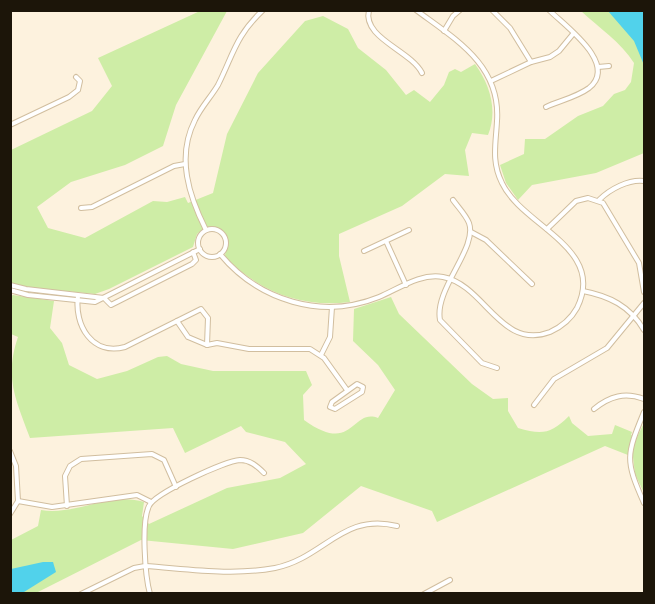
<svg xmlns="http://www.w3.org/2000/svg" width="655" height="604" viewBox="0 0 655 604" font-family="'Open Sans',sans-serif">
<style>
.green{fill:#ceeda6}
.water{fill:#51d2eb}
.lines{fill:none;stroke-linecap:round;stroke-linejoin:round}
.street-casing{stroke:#d1be9f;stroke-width:6}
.street{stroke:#fff;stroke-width:4}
</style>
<rect width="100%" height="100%" fill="#fdf2de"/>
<g class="green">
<path d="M200 11H227L176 105 163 146 125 165 71 182 37 207 48 228 85 238 153 201 167 202 185 197 188 203 213 193 227 134 258 73 305 21 323 16 348 29 358 48 386 70 406 95 414 90 430 102 444 85 449 72 455 69 461 72 475 64C490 85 498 110 488 135L472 133 465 150 469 176 445 174 402 206 339 234V256L350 302C301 308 260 292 225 257 225 251 228 248 228 242 227 224 208 226 197 234L193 247 109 289 95 294 24 287 11 283V150L92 111 112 86 98 58Z"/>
<path d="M581 11H644V153L596 173 532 185 518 200 506 183 500 165 524 154 525 139H545L578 116 603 106 614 94 625 90 631 82 634 63C621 42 599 28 581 11Z"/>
<path d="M13 295 54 301 50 328 62 343 69 365 97 379 127 371 158 357 167 356 181 364 213 371H306L312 385 303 395 304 420C354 456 351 408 378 418L395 390 378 365 353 341 354 309 391 297 399 314 472 384 493 399 508 398V411L518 428C542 435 551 434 569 416L572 423 588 436 612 434 615 425 632 432 631 435 637 437 644 423V493L635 474 633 457 605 446 437 522 432 511 361 486 303 533 233 549 141 540 36 593H11V540L38 526 41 510C75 516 110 491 144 502L142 516 149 524 227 488 280 478 306 464 285 442 246 432 241 426 185 453 173 428 30 438C16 400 4 378 18 337L11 334V296Z"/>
</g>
<g class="water">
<path d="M608 11H644V65L634 41Z"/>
<path d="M43 562H53L56 572 24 592 11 593V569Z"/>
</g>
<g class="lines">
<g class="street-casing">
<g id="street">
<path d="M369 10C362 38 410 50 422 73"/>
<path d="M492 10 510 28 531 62"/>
<path d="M444 31 453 16 460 10"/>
<path d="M598 67 609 66"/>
<path d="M491 81 531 62 550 57 559 51 573 34"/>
<path d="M546 107C559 101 577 97 589 88 619 64 565 26 549 10"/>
<path d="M10 125 69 97 78 90 80 81 76 77"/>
<path d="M453 200C458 207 466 215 469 223 478 248 434 289 440 320L482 363 497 368"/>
<path d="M599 200C610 189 629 179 644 181"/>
<path d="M81 208 92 207 174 166 185 164"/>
<path d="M547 229 576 201 588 198 603 203 639 263 644 292"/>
<circle cx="212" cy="243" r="14"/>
<path d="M206 230C189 196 176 157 195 120 201 107 211 97 218 85 234 53 235 37 263 10"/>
<path d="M471 232 486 240 532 284"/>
<path d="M386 241 406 285"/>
<path d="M364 251 409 230"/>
<path d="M220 254C259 301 322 320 379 297 400 288 420 273 443 277 485 285 501 351 550 332 561 327 571 319 577 308 607 248 522 226 502 183 491 161 496 143 497 121 501 65 455 39 416 10"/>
<path d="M10 285 26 289 104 298"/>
<path d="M10 290 28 295 95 302 200 249"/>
<path d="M583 291C609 296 630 306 644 330"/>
<path d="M78 296C74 325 92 356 125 347L201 309 208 318 207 345 217 343 249 349H310L324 358 347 390"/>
<path d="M104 298 111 305 192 264 196 260 193 252"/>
<path d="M177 321 188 337 207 345"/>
<path d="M321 355 330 337 332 307"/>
<path d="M357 384 363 387 362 392 335 409 330 407 332 402Z"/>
<path d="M534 405 554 379 607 348 644 303"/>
<path d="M594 409C610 396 625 392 644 399"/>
<path d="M644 412C626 456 625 460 644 503"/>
<path d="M10 451 16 466 18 501"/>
<path d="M18 501 52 507 137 495 151 502"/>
<path d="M67 506 65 476 70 466 81 459 152 454 164 460 176 487"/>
<path d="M10 514 18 501"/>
<path d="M81 594 134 568 145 566C188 569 232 576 275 568 324 558 343 512 397 526"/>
<path d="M150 594C145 576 141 522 149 506 155 493 225 461 240 460 250 460 257 466 264 473"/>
<path d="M424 594 450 580"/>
</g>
</g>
<use href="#street" class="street"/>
</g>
<rect width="655" height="604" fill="none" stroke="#1c1509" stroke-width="24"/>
</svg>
